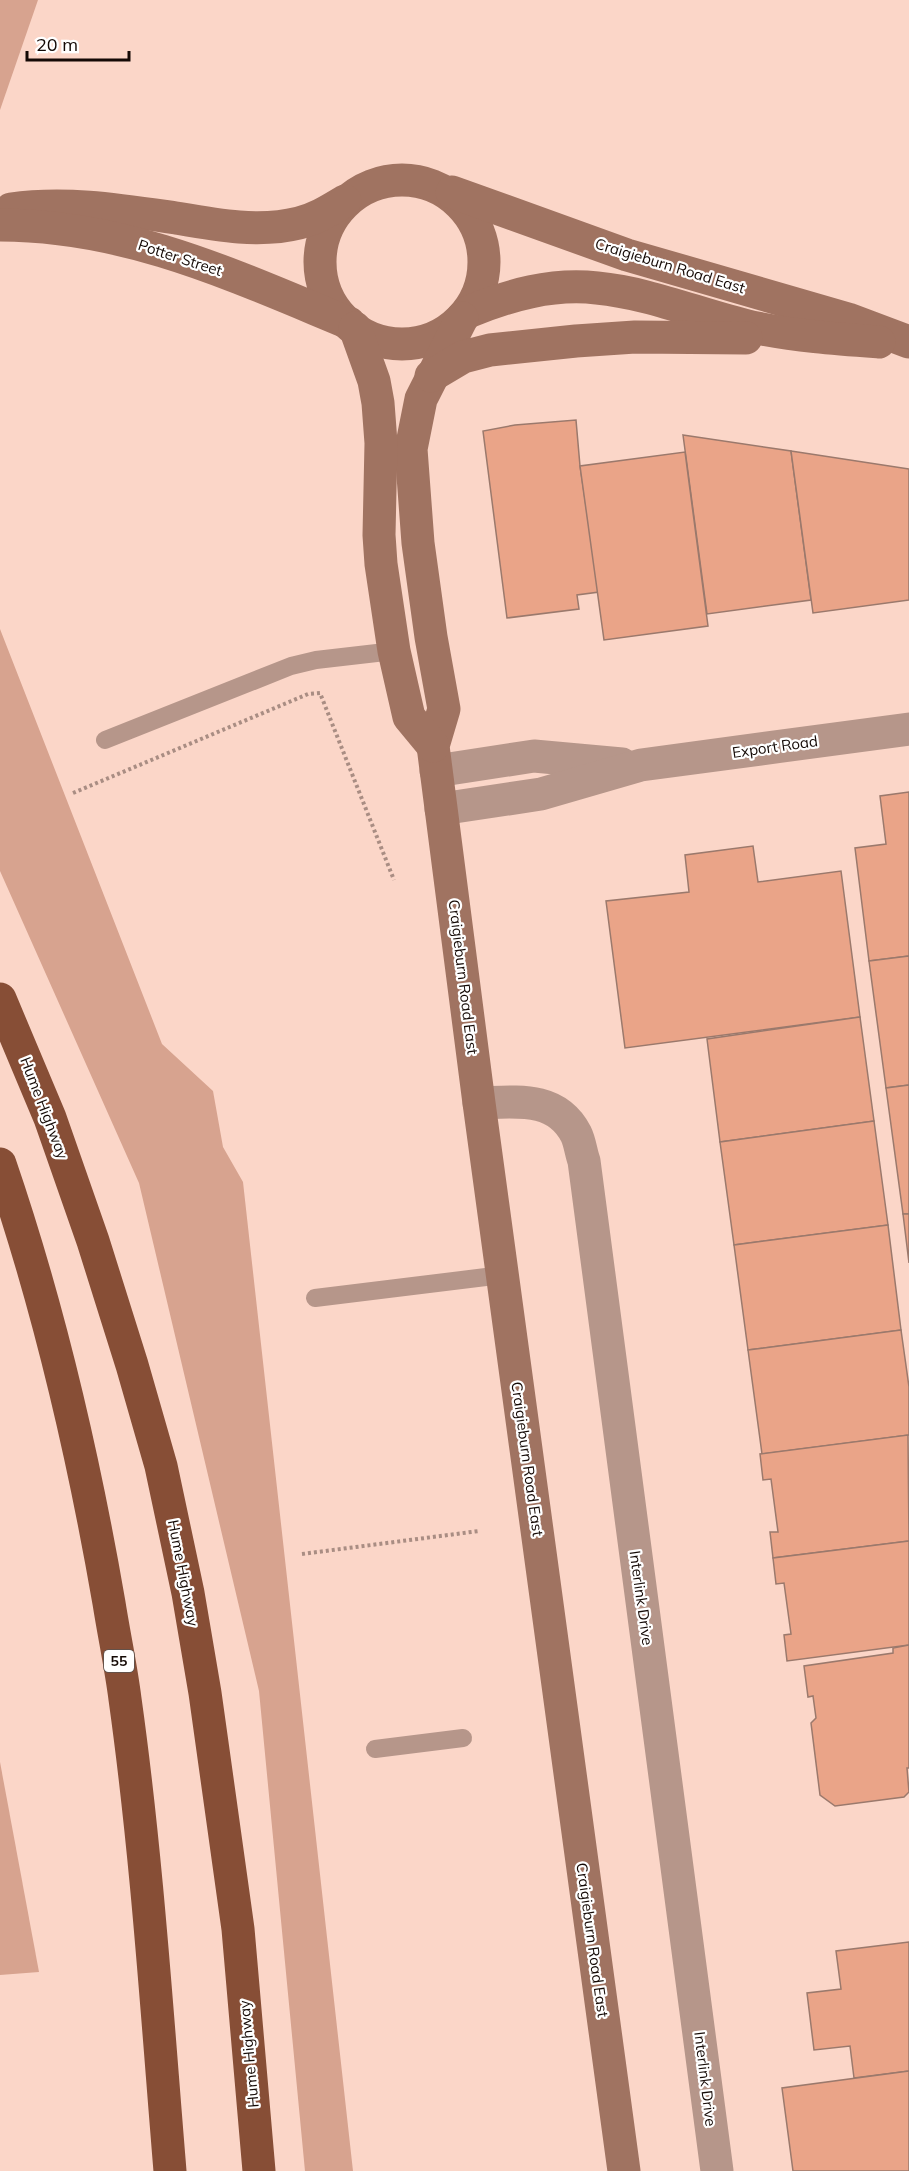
<svg xmlns="http://www.w3.org/2000/svg" width="909" height="2171" viewBox="0 0 909 2171" font-family="Mulish,sans-serif">
<style>
.green{fill:#d7a38f}
.building{fill:#eaa488;stroke:#9b796c;stroke-width:1.5}
.lines{fill:none;stroke-linecap:round;stroke-linejoin:round}
.path{stroke:#a98d83;stroke-width:4;stroke-dasharray:3 3;stroke-linecap:butt}
.service{stroke:#b6968a;stroke-width:18}
.minor{stroke:#b6968a;stroke-width:33}
.secondary{stroke:#a07361;stroke-width:33}
.trunk{stroke:#874e36;stroke-width:33}
.labels{text-anchor:middle;stroke-width:4.5;stroke-linejoin:round;paint-order:stroke}
.shield{fill:#fff;stroke:#5a5350;stroke-width:1.5}
.shield-label{font-size:14px;font-weight:bold;fill:#140905}
.street-label{font-size:15px;fill:#140905;stroke:#fff}
</style>
<rect width="100%" height="100%" fill="#fbd6c8"/>
<g class="green">
<path d="M0 0H38L0 110Z"/>
<path d="M0 629 162 1044 213 1091 223 1147 243 1182 353 2171H305L259 1691 139 1183 0 871Z"/>
<path d="M0 1762 39 1972 0 1975Z"/>
</g>
<g class="building">
<path d="M576 420 580 466 599 592 577 595 579 609 507 618 483 431 515 425Z"/>
<path d="M683 435 791 451 811 600 707 614Z"/>
<path d="M791 451 909 469V600L813 613Z"/>
<path d="M685 452 708 626 604 640 580 466Z"/>
<path d="M909 792V956L869 961 855 848 886 844 880 796Z"/>
<path d="M753 846 758 882 841 871 860 1017 625 1048 606 901 689 892 685 855Z"/>
<path d="M909 956V1085L886 1088 869 961Z"/>
<path d="M860 1017 874 1121 720 1142 707 1039Z"/>
<path d="M909 1085V1214H903L886 1088Z"/>
<path d="M874 1121 888 1225 734 1245 720 1142Z"/>
<path d="M903 1214H909V1263Z"/>
<path d="M888 1225 901 1330 748 1350 734 1245Z"/>
<path d="M901 1330 909 1387V1435L762 1454 748 1350Z"/>
<path d="M908 1435 909 1541 773 1558 770 1532H778L771 1479 763 1480 760 1454Z"/>
<path d="M909 1541V1645L787 1661 784 1635 791 1634 784 1583 776 1584 773 1558Z"/>
<path d="M909 1645V1768H907L909 1792 904 1797 835 1806 820 1795 811 1723 816 1718 813 1696 808 1697 804 1666 893 1653V1648Z"/>
<path d="M909 1942V2071L854 2078 850 2046 814 2050 807 1993 841 1989 836 1951Z"/>
<path d="M909 2071V2171H793L782 2088Z"/>
</g>
<g class="lines">
<g class="path">
<path d="M73 793 308 694 320 693 394 880"/>
<path d="M302 1554 479 1531"/>
</g>
<g class="service">
<path d="M105 740 291 666 316 660 394 651"/>
<path d="M315 1298 502 1275"/>
<path d="M375 1749 463 1738"/>
</g>
<g class="minor">
<path d="M436 771 534 756 622 764"/>
<path d="M441 809 541 794 641 765 909 729"/>
<path d="M479 1103C515 1102 556 1095 576 1134 580 1142 581 1153 584 1161L717 2171"/>
</g>
<g class="secondary">
<circle cx="402" cy="262" r="82"/>
<path d="M452 192 627 255 848 319 909 342"/>
<path d="M11 209C66 201 121 210 176 218 216 225 259 233 299 223 316 219 330 210 345 201"/>
<path d="M0 225C127 225 235 276 349 323"/>
<path d="M468 312C509 295 552 283 597 288 650 293 700 315 752 327 794 336 837 339 879 342"/>
<path d="M462 318 421 399 411 449 418 543 431 637 444 709 433 746 479 1103 624 2171"/>
<path d="M355 328 374 381 378 403 381 443 379 535 381 564 394 651 409 717 433 746"/>
<path d="M431 376 463 357 490 350 576 341 635 337 746 338"/>
</g>
<g class="trunk">
<path d="M0 999 50 1118 93 1241 132 1365 161 1466 188 1593 205 1693 238 1929 259 2171"/>
<path d="M0 1164C49 1307 83 1453 109 1603 114 1635 121 1667 125 1699 147 1856 157 2014 170 2171"/>
</g>
</g>
<g class="labels">
<rect class="shield" x="104" y="1650" width="30" height="22" rx="4.5"/>
<g class="shield-label">
<text x="119" y="1666">55</text>
</g>
<g class="street-label">
<text transform="translate(180 258) rotate(18)" y="5">Potter Street</text>
<text transform="translate(670 266) rotate(17)" y="5">Craigieburn Road East</text>
<text transform="translate(775 747) rotate(-8)" y="5">Export Road</text>
<text transform="translate(463 977) rotate(83)" y="5">Craigieburn Road East</text>
<text transform="translate(44 1108) rotate(69)" y="5">Hume Highway</text>
<text transform="translate(527 1459) rotate(82)" y="5">Craigieburn Road East</text>
<text transform="translate(183 1573) rotate(79)" y="5">Hume Highway</text>
<text transform="translate(641 1598) rotate(82)" y="5">Interlink Drive</text>
<text transform="translate(592 1940) rotate(82)" y="5">Craigieburn Road East</text>
<text transform="translate(249 2054) rotate(-95)" y="5">Hume Highway</text>
<text transform="translate(705 2079) rotate(83)" y="5">Interlink Drive</text>
</g>
</g>
<path d="M27 51v9h102v-9" fill="none" stroke="#140905" stroke-width="3"/>
<text x="36" y="51" font-size="18" fill="#140905" stroke="#ffffff" stroke-width="4.5" paint-order="stroke">20 m</text>
</svg>
